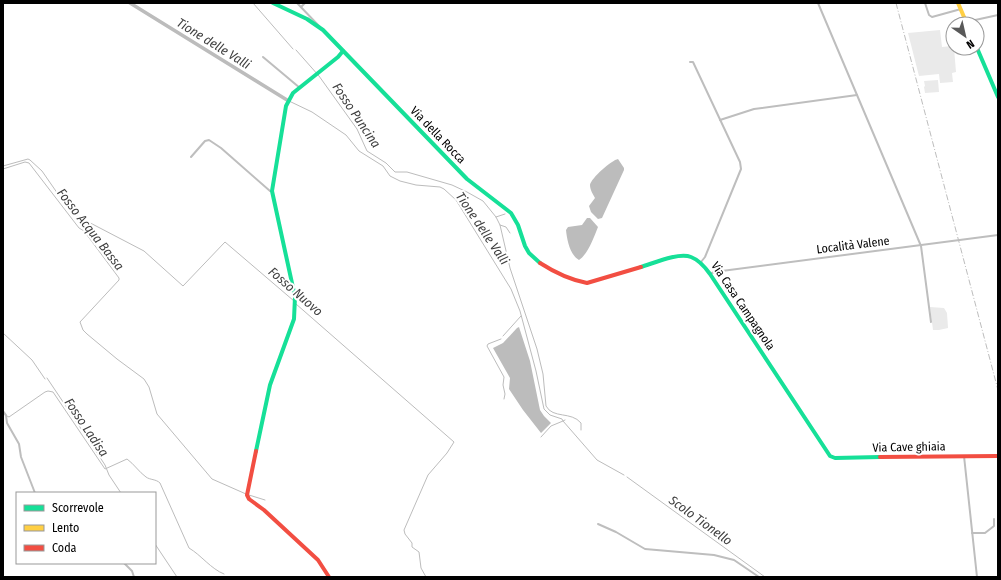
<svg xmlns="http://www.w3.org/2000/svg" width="1001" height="580" viewBox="0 0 1001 580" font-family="'Fira Sans Condensed',sans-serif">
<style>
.green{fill:#eaeaea}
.water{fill:#bcbcbc}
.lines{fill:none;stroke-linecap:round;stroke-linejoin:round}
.stream{stroke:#bcbcbc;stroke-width:1}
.river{stroke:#bcbcbc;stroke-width:3.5}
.street{stroke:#bebebe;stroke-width:2}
.fast{stroke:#16e098;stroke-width:4}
.slow{stroke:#ffcf43;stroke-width:4}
.jam{stroke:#f24e42;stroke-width:4}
.rail{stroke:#bdbdbd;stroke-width:1;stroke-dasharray:6 2 1 2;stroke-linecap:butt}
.labels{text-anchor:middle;stroke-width:4;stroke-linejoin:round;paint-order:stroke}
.street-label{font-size:12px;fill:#000;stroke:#fff}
.water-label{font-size:13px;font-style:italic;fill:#404040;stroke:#fff}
</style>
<rect width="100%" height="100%" fill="#fff"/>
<g class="green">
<path d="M940 30 942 47 953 46 954 48 956 72 952 73 953 82 940 83 939 74 919 76 908 33Z"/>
<path d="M938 80 939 92 925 93 924 87 925 86 924 81Z"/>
<path d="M930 307 944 308 947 313 948 328 939 330H933Z"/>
</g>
<g class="water">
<path d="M618 159 624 168V170L602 218 598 219 591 212 589 206 595 198C593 194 590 190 590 185 591 178 612 160 618 159Z"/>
<path d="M587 218H590L598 227C594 237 588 254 579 260 570 255 567 240 566 230L568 227 582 225Z"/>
<path d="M519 327 530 361 540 410 544 416 551 423 541 433 523 410 509 389 510 378 493 348 503 343 517 328Z"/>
</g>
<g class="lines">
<g class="stream">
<path d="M253 3 293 49"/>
<path d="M296 50 319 76 357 129 367 151 386 163 395 172H407L452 185 467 192 483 201 496 217 500 225 510 268 537 349 543 374 546 406C553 419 571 411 581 423V430"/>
<path d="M289 101 312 112 346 135 359 151 383 166 390 176 400 181 416 185 440 187 444 189 456 200 511 289 520 311 536 371 544 409 550 415 562 419 563 421 565 420"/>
<path d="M3 166 28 159 30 160 42 171 69 210 75 215 144 251 183 286 225 242 294 301"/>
<path d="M3 169 25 162 29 163 79 228 84 231 119 278V280L80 322 83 330 87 334 117 359 144 379 149 387 157 414 212 479 246 494"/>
<path d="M496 217 505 214"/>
<path d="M500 225 506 227 510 233"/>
<path d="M296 304 454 442 447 453 428 475 404 530 405 534 412 543V547L419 552 421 568 426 577"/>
<path d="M3 333 32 360 45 379"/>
<path d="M503 336 521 316"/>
<path d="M501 339 488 344 487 346 504 377 503 385 505 394 504 399"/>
<path d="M47 378 90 442 105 465 109 475 121 493"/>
<path d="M3 414 9 417 45 392 48 391 53 392 105 469 127 459C134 464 139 472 146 477 150 480 156 479 160 483L189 548C201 555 211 569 224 574"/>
<path d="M541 437 551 426 563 421 597 460 624 475"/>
<path d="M627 477 765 577"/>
<path d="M249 495 265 500"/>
<path d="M155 544 177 577"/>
</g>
<path class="river" d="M130 3 287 100"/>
<g class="street">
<path d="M297 3 320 27"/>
<path d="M818 3 921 246 931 322"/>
<path d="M925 3 929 15 932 17 961 9"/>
<path d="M301 7 305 3"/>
<path d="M966 22 998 15"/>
<path d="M263 57 300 88"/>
<path d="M690 62H693L740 162 741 169 705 257 701 262"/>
<path d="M720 120 754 109 857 95"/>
<path d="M191 157 205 141 209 140 221 148 270 191H272"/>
<path d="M710 274 714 272 998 235"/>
<path d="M3 411 6 415 7 423 19 444 21 457 35 493"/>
<path d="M964 456 977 577"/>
<path d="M598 524 616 532 645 549 714 555 734 560 759 577"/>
<path d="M972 533H985L994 526V519"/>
<path d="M124 563 132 571 134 577"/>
</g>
<g class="fast">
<path d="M273 3 307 19 323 30 467 179 511 213 518 225 525 246 529 253 540 263"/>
<path d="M977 48 998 97"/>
<path d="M641 267C654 263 679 252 691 257 699 260 705 267 710 274L830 456 835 458 880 457"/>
<path d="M256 451 270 385 294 319 295 297 272 191 286 106 293 93 338 57 343 51"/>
</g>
<path class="slow" d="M958 3 967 24"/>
<g class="jam">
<path d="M540 263C554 272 571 280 587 283L641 267"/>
<path d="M256 451 247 495 249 499 264 510 318 560 329 577"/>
<path d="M880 457 998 456"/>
</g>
<path class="rail" d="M896 3 998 390"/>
</g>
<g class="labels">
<g class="street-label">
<text transform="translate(438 135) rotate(46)" y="4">Via della Rocca</text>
<text transform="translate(853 245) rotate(-7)" y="4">Località Valene</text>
<text transform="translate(743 306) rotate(56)" y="4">Via Casa Campagnola</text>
<text transform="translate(909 447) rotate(-1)" y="4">Via Cave ghiaia</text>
</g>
<g class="water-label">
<text transform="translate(214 43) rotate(32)" y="5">Tione delle Valli</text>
<text transform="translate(357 115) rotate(56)" y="5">Fosso Puncina</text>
<text transform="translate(483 228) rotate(56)" y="5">Tione delle Valli</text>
<text transform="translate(91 229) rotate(52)" y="5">Fosso Acqua Bassa</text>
<text transform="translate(296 291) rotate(41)" y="5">Fosso Nuovo</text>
<text transform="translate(87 427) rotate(56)" y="5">Fosso Ladisa</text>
<text transform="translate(701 520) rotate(36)" y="5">Scolo Tionello</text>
</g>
</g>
<rect width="1001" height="580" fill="none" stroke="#000000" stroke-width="8"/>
<rect x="16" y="492" width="140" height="72" fill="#ffffff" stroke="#999999"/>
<rect x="24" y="505" width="20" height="6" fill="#16e098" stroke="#999999"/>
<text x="52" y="512" font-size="12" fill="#000000">Scorrevole</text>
<rect x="24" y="525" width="20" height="6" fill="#ffcf43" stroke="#999999"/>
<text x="52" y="532" font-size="12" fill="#000000">Lento</text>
<rect x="24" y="545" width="20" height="6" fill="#f24e42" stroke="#999999"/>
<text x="52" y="552" font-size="12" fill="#000000">Coda</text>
<g transform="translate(965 36) rotate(146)"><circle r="19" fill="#ffffff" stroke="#999999"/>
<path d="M0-3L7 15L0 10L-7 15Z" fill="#595959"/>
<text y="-6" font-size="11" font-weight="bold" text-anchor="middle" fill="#000000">N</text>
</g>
</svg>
